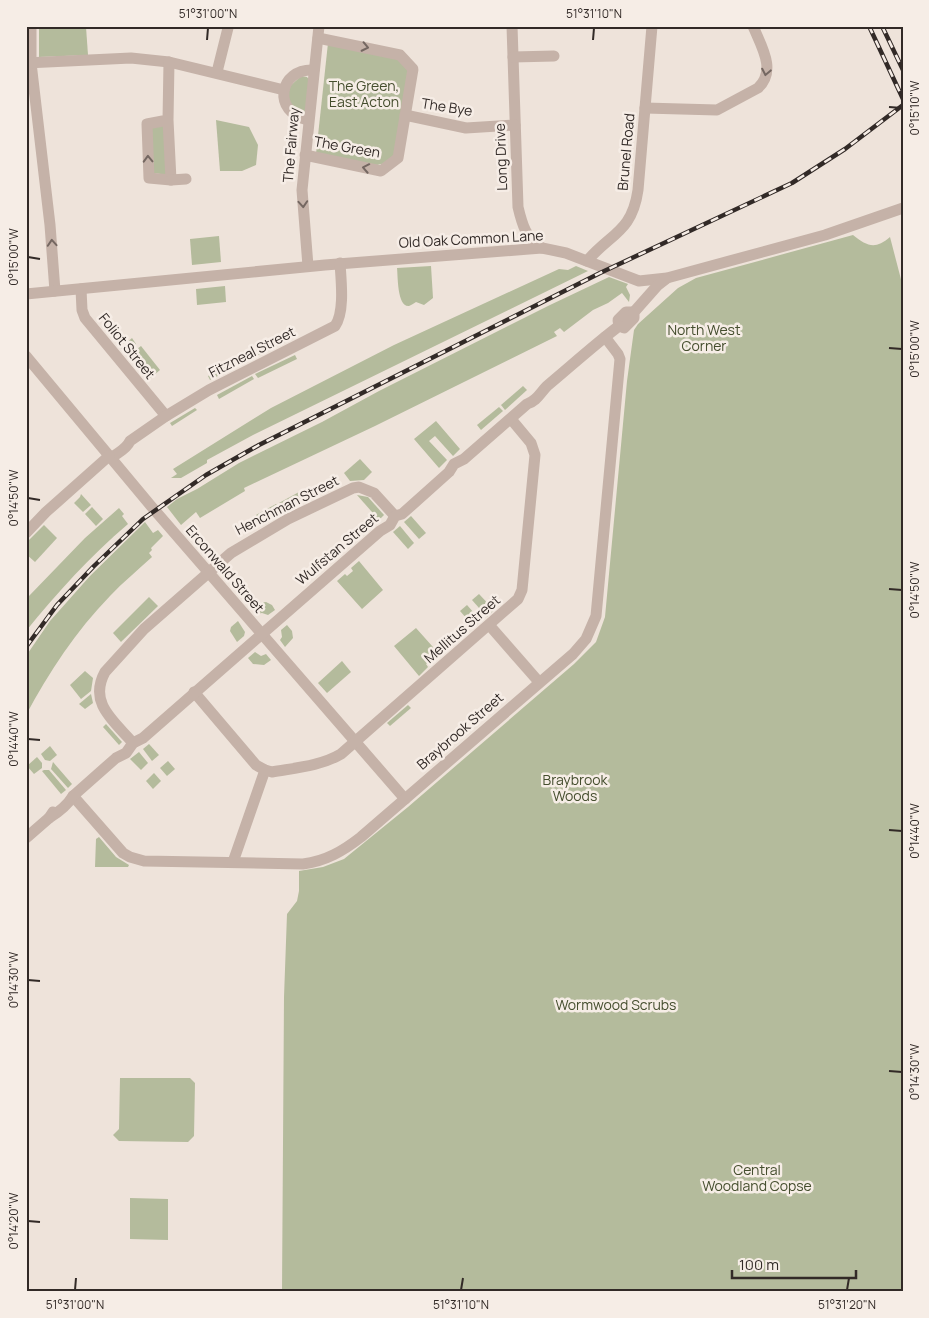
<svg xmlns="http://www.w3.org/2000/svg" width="929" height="1318" viewBox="0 0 929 1318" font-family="Manrope,sans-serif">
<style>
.green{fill:#b4bb9c}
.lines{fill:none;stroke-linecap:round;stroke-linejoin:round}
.minor{stroke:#c5b2a8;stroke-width:11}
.rail-casing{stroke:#322a27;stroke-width:4.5}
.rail{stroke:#f6ede6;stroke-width:2.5;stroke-dasharray:8;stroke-linecap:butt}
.oneway{stroke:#746761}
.ticks{fill:none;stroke:#322a27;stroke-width:2}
.labels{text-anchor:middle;stroke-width:5;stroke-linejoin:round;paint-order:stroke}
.park-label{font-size:14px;fill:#454e2e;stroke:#f6ede6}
.street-label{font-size:14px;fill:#322a27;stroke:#f6ede6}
.neatline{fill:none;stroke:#322a27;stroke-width:2}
.ticks-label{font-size:12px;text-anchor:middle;fill:#322a27}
</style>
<rect width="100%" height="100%" fill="#eee3da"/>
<g class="green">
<path d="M86 27 88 55 39 57V29Z"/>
<path d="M328 43 401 58 412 70 395 155 390 162 377 165 316 154Z"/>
<path d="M301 76 307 77 310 81 306 111 301 115 288 102V88Z"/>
<path d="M216 120 249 127 258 145 256 165 242 171H220Z"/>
<path d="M166 123 167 175 154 173 151 126Z"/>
<path d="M853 235C867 246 875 250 890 237L903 287V1292H282L284 997 287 914 297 901 299 891V871L323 867 344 859 408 807 574 664 596 642 605 617 627 381 634 330 638 324 678 288 696 278Z"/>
<path d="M219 236 221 262 192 265 190 239Z"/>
<path d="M431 266 433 298 424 305 416 302C414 303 412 305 409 306 397 307 398 276 397 268Z"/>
<path d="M576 266 588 271 253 435 207 460V463L181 478H171L177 474 173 469 271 408 394 345 559 269 568 270Z"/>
<path d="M609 277 628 284 626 287 630 295 629 302 622 293 608 303 593 310 564 332 560 328 554 332 557 336 375 426 244 488 245 491 200 518 196 512 181 525 167 507 177 499 197 489 239 463 322 422 379 391 550 305Z"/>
<path d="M225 286 226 302 197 305 196 289Z"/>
<path d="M285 337 287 341 249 360 247 355Z"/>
<path d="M132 338 136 344 125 353 121 348Z"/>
<path d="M141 346 160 370 148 380 128 356Z"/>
<path d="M295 355 297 359 258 378 255 374Z"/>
<path d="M243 357 245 362 210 380 208 376Z"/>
<path d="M252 376 254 379 219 399 217 395Z"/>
<path d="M523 386 527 390 505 410 501 405Z"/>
<path d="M499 407 503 411 481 430 477 425Z"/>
<path d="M195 408 197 410 172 426 170 423Z"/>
<path d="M436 421 460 449 453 456 435 436 429 441 447 460 439 468 414 439Z"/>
<path d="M360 459 372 472 364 480 350 481 344 473Z"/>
<path d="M299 492 304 501 284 511 279 503Z"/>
<path d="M81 494 91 505 83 512 74 503 80 497Z"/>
<path d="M357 495 368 497 384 515 379 520Z"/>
<path d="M276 504 281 513 260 524 256 515Z"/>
<path d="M92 507 103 519 96 526 85 514Z"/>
<path d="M119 508 124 514 122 516 128 524C90 556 57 593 26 631V600L29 596 85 538Z"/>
<path d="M411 516 426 533 419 539 404 522Z"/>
<path d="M145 522 153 533 158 530 163 536 151 548 152 550 149 553 152 557C138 570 123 582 110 596 76 631 49 672 26 715V656L50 621 90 576Z"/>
<path d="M44 525 57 538 35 562 26 554V543Z"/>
<path d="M400 526 414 543 408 549 393 532Z"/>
<path d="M359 561 383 590 362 609 337 581 345 574 347 576 353 571 351 568Z"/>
<path d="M479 594 494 610 487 617 472 600Z"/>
<path d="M149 597 158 606 121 642 113 633Z"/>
<path d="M266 602 272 605 275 610 268 615 262 613 257 614 252 608 259 603Z"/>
<path d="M467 605 481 621 474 627 460 611Z"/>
<path d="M238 621 245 632 244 636 237 642 230 631 231 627Z"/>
<path d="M287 625 292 631 293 638 285 647 280 640 282 637 281 630Z"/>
<path d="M416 628 441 656 431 665 429 662 426 664 428 667 419 676 394 646Z"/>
<path d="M255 652 261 656 266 654 271 660 264 665 253 664 248 658Z"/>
<path d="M342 661 351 672 327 693 318 683Z"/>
<path d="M85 671 93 678 91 691 81 699 70 685Z"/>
<path d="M91 694 93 703 85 709 79 704Z"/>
<path d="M408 705 411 708 390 726 387 723Z"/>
<path d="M106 724 122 742 119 745 103 727Z"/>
<path d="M149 744 159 755 152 761 143 749Z"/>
<path d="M50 746 57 755 50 761 45 760 41 754Z"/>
<path d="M139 752 148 763 141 770 130 759Z"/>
<path d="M37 757 42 763V768L34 774 27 766Z"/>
<path d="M168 761 175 769 167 776 160 768Z"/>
<path d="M53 762 72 784 68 788 51 769Z"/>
<path d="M44 770H49L66 790 61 794 42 771Z"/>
<path d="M154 773 161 781 153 789 146 781Z"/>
<path d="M99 837 116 857 129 865 128 867H95L96 839Z"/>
<path d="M120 1078H190L195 1083 194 1136 188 1142 119 1141 113 1135 119 1129Z"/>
<path d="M130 1198 168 1199V1240L130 1239Z"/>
</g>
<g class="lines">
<g class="minor">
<path d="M31 26V63L50 225 55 291"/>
<path d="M512 26 518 207C522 224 526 239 542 248"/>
<path d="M513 57 554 56"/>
<path d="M26 63 131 58 169 62 284 90"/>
<path d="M217 72 228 28"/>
<path d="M645 108 717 110 758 88C777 70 761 46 753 26"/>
<path d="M405 115 466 128 515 125"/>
<path d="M168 120 147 124 149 178 171 180 168 120 169 62"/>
<path d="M308 120C272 113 278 68 314 70"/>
<path d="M305 155 381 171 398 158 413 69 400 55 318 38"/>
<path d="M171 180 186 179"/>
<path d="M587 261C611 233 632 232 638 190L652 26"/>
<path d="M308 266 302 190 319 26"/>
<path d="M81 289 82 310 85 318 166 416"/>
<path d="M26 294 325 265 542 248 566 253 639 281 667 278 825 235 903 208"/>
<path d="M619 326 618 320 626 312H634"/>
<path d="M26 356 151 506 405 799"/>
<path d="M111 458C118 452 126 450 130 441L166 416 209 390 335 326C345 312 341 280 340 263"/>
<path d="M26 533 46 512 109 456"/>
<path d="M490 626 539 682"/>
<path d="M194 692 256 765 265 770 233 862"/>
<path d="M133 743C114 721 88 703 105 672L144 629 231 553 288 519 353 488 359 487 374 493 395 516"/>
<path d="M265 770 272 772C294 768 321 766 341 754L518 599 522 590 535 455 531 443 511 419"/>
<path d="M73 796 123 853 130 857 144 861 303 864C326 861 343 851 361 837L573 654 586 639 596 616 620 359 618 354 605 337"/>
<path d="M49 818C59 812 67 806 73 796L116 758 126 753 133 743 143 738 380 531 390 525 395 516 402 514 449 472 454 464 464 459 527 404C537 401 540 393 547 386 571 366 594 345 619 326L624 328 634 318V312L657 286 666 279"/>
<path d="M26 838 49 818 53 812"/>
</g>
<g class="rail-casing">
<g id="rail">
<path d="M869 26 903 99"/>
<path d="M882 26 903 70"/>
<path d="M26 647 57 605 94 566 143 519 206 475 259 445 600 273 792 183 845 149 903 105"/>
</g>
</g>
<use href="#rail" class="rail"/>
</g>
<defs><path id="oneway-chevron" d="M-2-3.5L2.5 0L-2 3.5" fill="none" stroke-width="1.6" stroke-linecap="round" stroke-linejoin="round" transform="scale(1.25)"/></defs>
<g class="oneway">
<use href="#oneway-chevron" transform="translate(365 47) rotate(12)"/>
<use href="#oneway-chevron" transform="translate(766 72) rotate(101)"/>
<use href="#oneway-chevron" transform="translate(148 159) rotate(-92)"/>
<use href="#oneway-chevron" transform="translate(366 168) rotate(-169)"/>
<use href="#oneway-chevron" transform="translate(303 204) rotate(86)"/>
<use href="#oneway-chevron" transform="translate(52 243) rotate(-94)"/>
</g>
<path class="ticks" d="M207 40 208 28M593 40 594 28M889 107 902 108M28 257 40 259M889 348 902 349M28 498 40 500M889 589 902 590M28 739 40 740M889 830 902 831M28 980 40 981M889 1071 902 1072M28 1221 40 1222M75 1290 76 1278M461 1290 463 1278M847 1290 849 1278"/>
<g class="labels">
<g class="park-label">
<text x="364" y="91">The Green,<tspan x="364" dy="16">East Acton</tspan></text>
<text x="704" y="335">North West<tspan x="704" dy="16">Corner</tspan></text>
<text x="575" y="785">Braybrook<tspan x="575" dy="16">Woods</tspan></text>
<text x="616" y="1010">Wormwood Scrubs</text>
<text x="757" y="1175">Central<tspan x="757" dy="16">Woodland Copse</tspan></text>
</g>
<g class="street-label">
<text transform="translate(447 107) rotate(9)" y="5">The Bye</text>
<text transform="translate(291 145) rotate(-85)" y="5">The Fairway</text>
<text transform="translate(347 147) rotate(10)" y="5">The Green</text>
<text transform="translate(626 152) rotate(-85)" y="5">Brunel Road</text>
<text transform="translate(501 157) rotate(-92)" y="5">Long Drive</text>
<text transform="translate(471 239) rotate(-3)" y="5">Old Oak Common Lane</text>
<text transform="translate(127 346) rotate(51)" y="5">Foliot Street</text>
<text transform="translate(252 352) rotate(-27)" y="5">Fitzneal Street</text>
<text transform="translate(287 505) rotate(-27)" y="5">Henchman Street</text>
<text transform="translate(337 549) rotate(-40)" y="5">Wulfstan Street</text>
<text transform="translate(225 569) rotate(49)" y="5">Erconwald Street</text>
<text transform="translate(462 629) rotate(-41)" y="5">Mellitus Street</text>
<text transform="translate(460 731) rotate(-41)" y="5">Braybrook Street</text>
</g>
</g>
<rect width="929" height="1318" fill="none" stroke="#f6ede6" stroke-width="55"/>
<path d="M732 1270v8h124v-8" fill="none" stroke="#322a27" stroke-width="2.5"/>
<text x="739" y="1270" font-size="15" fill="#322a27" stroke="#f6ede6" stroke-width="4" paint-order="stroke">100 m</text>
<rect x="28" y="28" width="874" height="1262" class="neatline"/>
<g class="ticks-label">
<text x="208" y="18">51°31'00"N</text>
<text x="594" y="18">51°31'10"N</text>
<text transform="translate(915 108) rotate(-90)" y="4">0°15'10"W</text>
<text transform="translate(14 257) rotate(-90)" y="4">0°15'00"W</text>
<text transform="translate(915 349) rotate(-90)" y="4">0°15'00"W</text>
<text transform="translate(14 498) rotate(-90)" y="4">0°14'50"W</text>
<text transform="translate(915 590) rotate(-90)" y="4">0°14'50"W</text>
<text transform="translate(14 739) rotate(-90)" y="4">0°14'40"W</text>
<text transform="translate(915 831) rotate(-90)" y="4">0°14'40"W</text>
<text transform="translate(14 980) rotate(-90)" y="4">0°14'30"W</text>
<text transform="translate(915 1072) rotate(-90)" y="4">0°14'30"W</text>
<text transform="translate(14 1221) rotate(-90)" y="4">0°14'20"W</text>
<text x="75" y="1309">51°31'00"N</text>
<text x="461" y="1309">51°31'10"N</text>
<text x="847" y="1309">51°31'20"N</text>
</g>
</svg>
